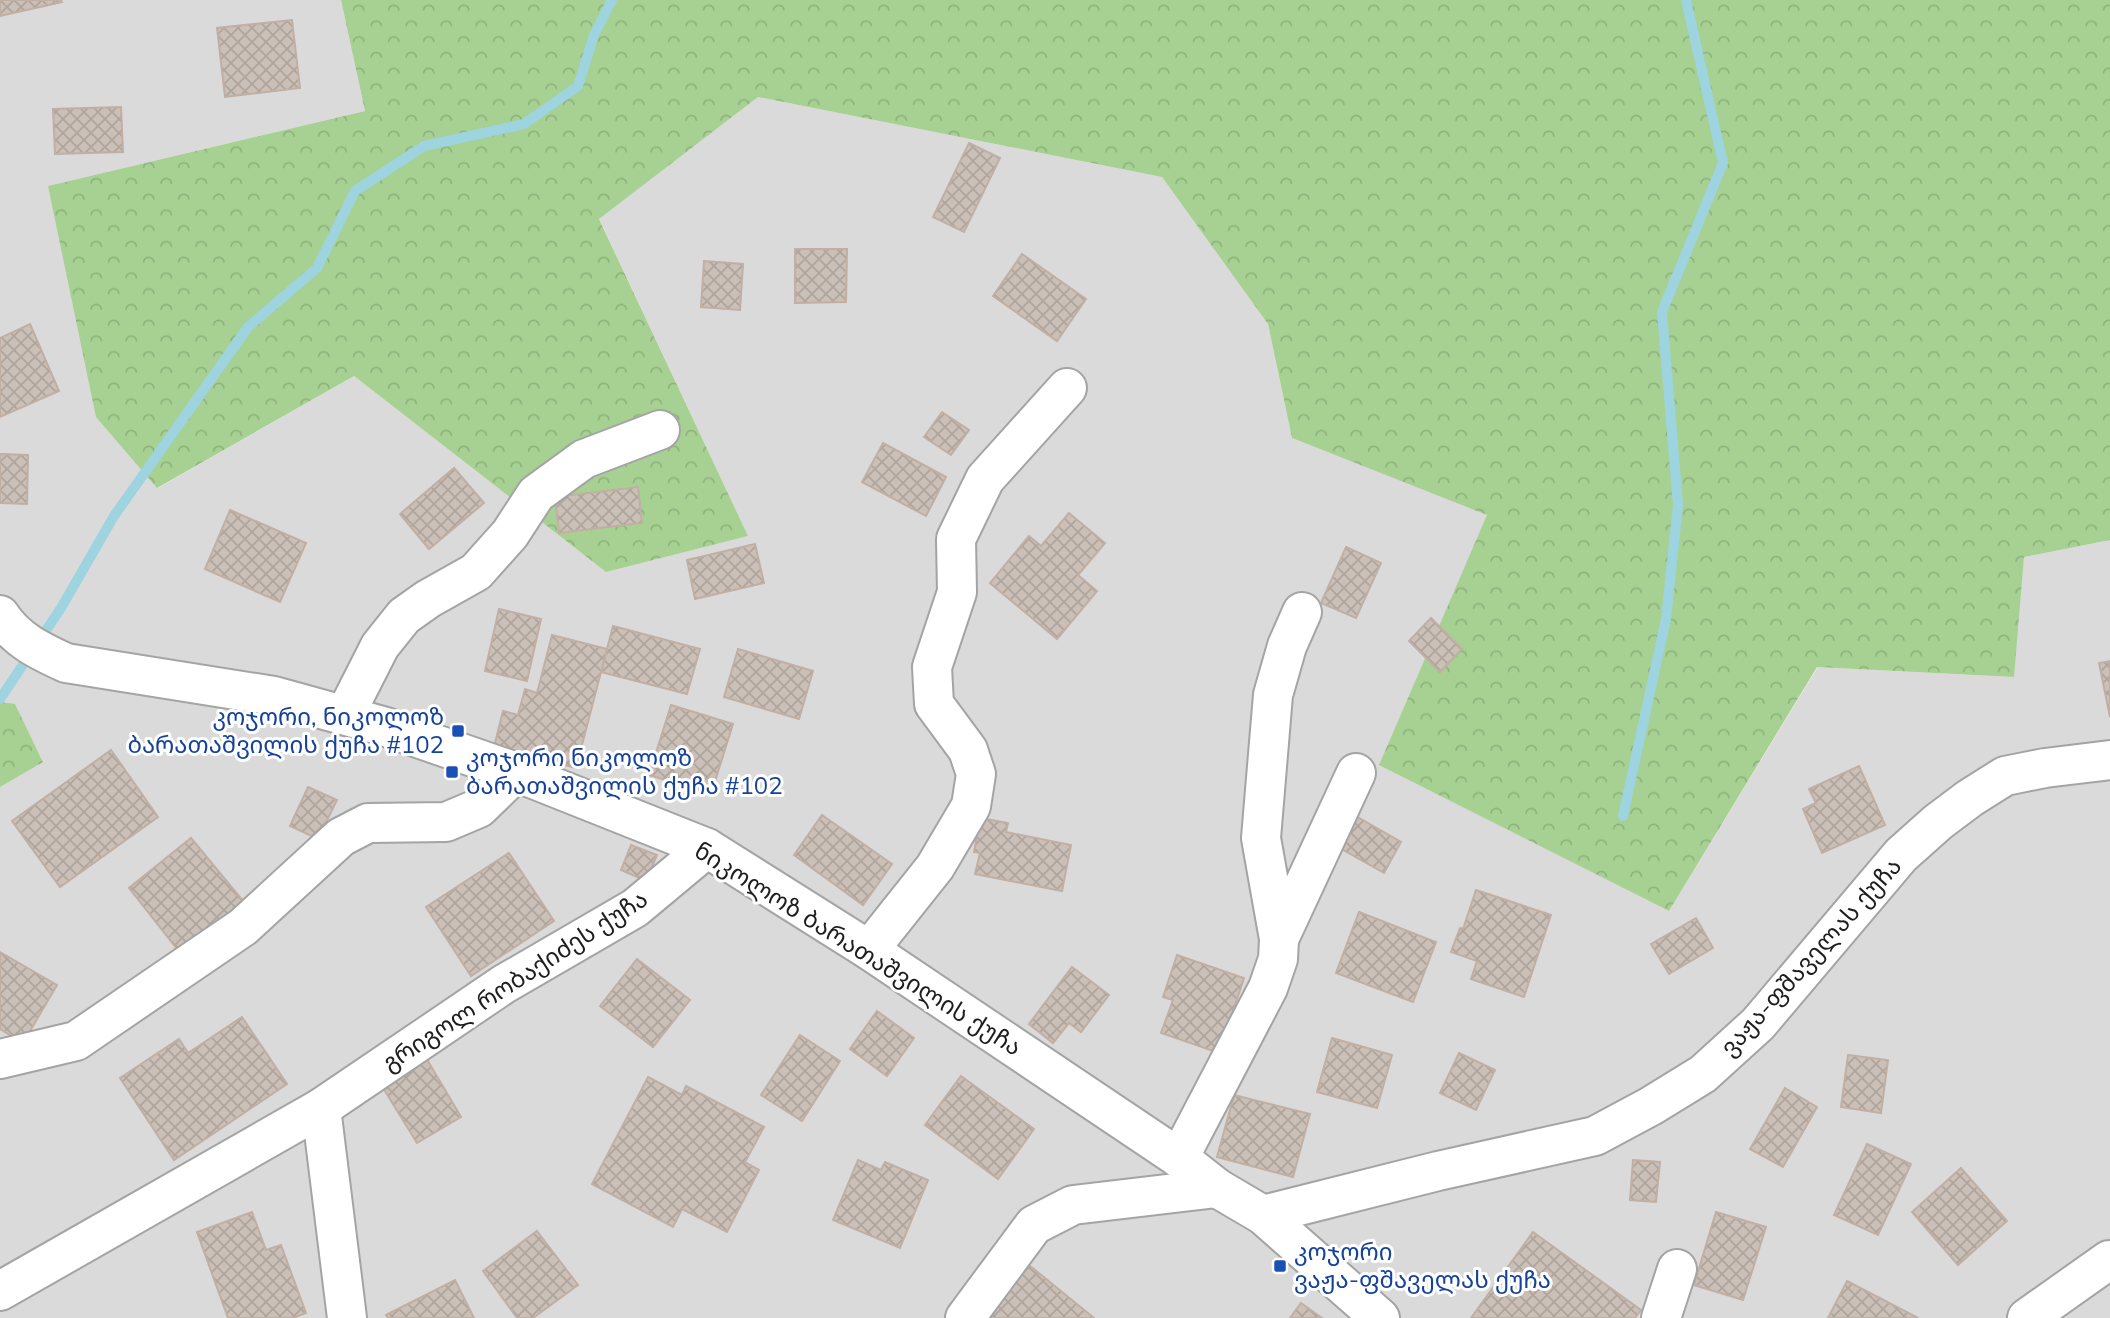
<svg xmlns="http://www.w3.org/2000/svg" width="2110" height="1318" viewBox="0 0 2110 1318" font-family="Mulish,'Noto Sans Georgian',sans-serif">
<style>
.residential{fill:#dbdada}
.forest{fill:url(#forest-crowns)}
.lines{fill:none;stroke-linecap:round;stroke-linejoin:round}
.stream{stroke:#9ed3e0;stroke-width:10}
.building{fill:url(#building-cross-hatch);stroke:#c1afa3;stroke-width:2}
.minor-casing{stroke:#a4a4a4;stroke-width:42}
.minor{stroke:#fff;stroke-width:38}
.transit-dot{fill:#1a4fb4;stroke:#fff;stroke-width:2.5}
.labels{text-anchor:middle;stroke-width:6;stroke-linejoin:round;paint-order:stroke}
.transit-label{font-size:24px;fill:#164399;stroke:#fff;text-anchor:start}
.street-label{font-size:24px;fill:#1d1d1d;stroke:#fff}
</style>
<defs>
<pattern id="forest-crowns" width="20" height="18" patternUnits="userSpaceOnUse" patternTransform="scale(1.75)"><rect width="20" height="18" fill="#a7d193"/><path d="M2 6a3 3 0 1 1 6 0M12 15a3 3 0 1 1 6 0" fill="none" stroke="#8fb37e"/></pattern>
<pattern id="building-cross-hatch" width="8" height="8" patternUnits="userSpaceOnUse" patternTransform="scale(1.75)"><rect width="8" height="8" fill="#cbc0b7"/><path d="M0 0l8 8M0 8l8-8" fill="none" stroke="#aea59d"/></pattern>
</defs>
<rect width="100%" height="100%" fill="#efeae1"/>
<path class="residential" d="M0 0H341L365 111 48 186 158 488 354 376 606 572 748 536 599 218 758 97 1162 177 1268 324 1292 438 1488 515 1380 765 1669 911 1818 667 2013 677 2024 557 2110 540V1318H0V787L43 761 15 705 0 702Z"/>
<g class="forest">
<path d="M341 0H2110V540L2024 557 2014 677 1817 667 1669 911 1379 765 1487 515 1292 438 1268 324 1162 177 758 97 599 219 748 536 606 572 354 376 157 488 96 417 48 186 365 111Z"/>
<path d="M0 702 15 704 43 762 0 787Z"/>
</g>
<g class="lines">
<g class="stream">
<path d="M0 699 61 608 114 516 248 327 317 268 355 191 424 146 524 124 578 86 594 35 612 0"/>
<path d="M1623 816 1666 619 1678 505 1662 312 1723 163 1686 0"/>
</g>
</g>
<g class="building">
<path d="M0 0H61L62 2 0 16Z"/>
<path d="M292 20 300 88 225 97 217 28Z"/>
<path d="M121 107 123 152 55 154 53 109Z"/>
<path d="M969 143 1000 158 964 232 933 217Z"/>
<path d="M795 249H847L846 302 795 303Z"/>
<path d="M1022 254 1086 299 1057 341 993 296Z"/>
<path d="M704 261 743 264 740 310 701 307Z"/>
<path d="M30 324 59 391 0 417V338Z"/>
<path d="M942 412 969 430 951 455 924 437Z"/>
<path d="M883 443 946 477 926 516 862 482Z"/>
<path d="M0 454 28 455 27 504 0 503Z"/>
<path d="M454 468 484 503 429 549 400 514Z"/>
<path d="M638 487 642 523 559 533 555 497Z"/>
<path d="M230 510 306 543 280 602 205 569Z"/>
<path d="M1069 513 1105 543 1078 575 1097 591 1057 639 990 583 1029 536 1041 546Z"/>
<path d="M755 544 764 583 695 599 687 560Z"/>
<path d="M1346 547 1381 563 1356 618 1321 603Z"/>
<path d="M499 609 541 619 527 681 485 671Z"/>
<path d="M1431 618 1462 649 1440 672 1409 641Z"/>
<path d="M613 626 700 649 687 694 601 672Z"/>
<path d="M552 635 607 649 576 768 494 747 503 711 518 715 525 689 537 693Z"/>
<path d="M738 649 813 671 799 719 724 697Z"/>
<path d="M2110 661V717L2099 663Z"/>
<path d="M671 705 733 724 711 794 649 775Z"/>
<path d="M111 750 158 817 60 887 12 821Z"/>
<path d="M1859 766 1885 825 1822 853 1803 809 1816 803 1809 789Z"/>
<path d="M308 787 337 800 318 839 290 826Z"/>
<path d="M822 815 892 864 863 905 794 855Z"/>
<path d="M1354 815 1401 842 1384 873 1336 846Z"/>
<path d="M980 818 1008 823 1006 832 1071 845 1062 891 975 874 980 853 974 852Z"/>
<path d="M191 838 249 908 185 959 129 888Z"/>
<path d="M631 845 657 855 646 881 621 870Z"/>
<path d="M509 853 554 921 471 976 426 907Z"/>
<path d="M1476 890 1551 915 1524 997 1471 979 1477 961 1451 952 1460 928 1463 929Z"/>
<path d="M1359 912 1436 942 1413 1002 1336 973Z"/>
<path d="M1696 918 1713 948 1669 974 1651 944Z"/>
<path d="M0 952 57 985 23 1043 0 1029Z"/>
<path d="M1177 955 1244 978 1219 1053 1161 1033 1173 1000 1163 997Z"/>
<path d="M637 959 690 1000 653 1047 600 1006Z"/>
<path d="M1072 967 1109 995 1081 1032 1069 1023 1053 1043 1029 1024Z"/>
<path d="M877 1011 914 1038 887 1076 850 1049Z"/>
<path d="M242 1017 287 1084 174 1160 120 1078 179 1039 188 1053Z"/>
<path d="M800 1035 840 1061 802 1121 761 1095Z"/>
<path d="M1332 1038 1392 1055 1377 1108 1317 1092Z"/>
<path d="M1459 1053 1495 1070 1476 1110 1440 1093Z"/>
<path d="M1848 1055 1888 1060 1881 1113 1841 1107Z"/>
<path d="M425 1056 461 1117 417 1143 380 1083Z"/>
<path d="M961 1076 1034 1129 998 1179 925 1125Z"/>
<path d="M648 1077 682 1095 686 1086 764 1127 745 1162 759 1170 727 1232 682 1209 673 1227 592 1184Z"/>
<path d="M1785 1088 1817 1107 1783 1167 1750 1149Z"/>
<path d="M1234 1095 1310 1114 1293 1177 1217 1157Z"/>
<path d="M1867 1144 1911 1164 1878 1235 1834 1215Z"/>
<path d="M858 1160 881 1170 885 1162 928 1180 900 1248 833 1220Z"/>
<path d="M1633 1160 1660 1162 1656 1202 1630 1200Z"/>
<path d="M1961 1168 2007 1221 1958 1265 1912 1212Z"/>
<path d="M252 1212 266 1250 281 1245 306 1313 293 1318H228L197 1232Z"/>
<path d="M1716 1212 1766 1227 1743 1300 1694 1285Z"/>
<path d="M537 1231 578 1285 533 1318H517L483 1271Z"/>
<path d="M1533 1232 1641 1310 1635 1318H1471Z"/>
<path d="M1029 1265 1094 1318H992L989 1315Z"/>
<path d="M455 1280 474 1318H388L386 1315Z"/>
<path d="M1847 1281 1918 1318H1828Z"/>
<path d="M1301 1303 1322 1318H1290Z"/>
</g>
<g class="lines">
<g class="minor-casing">
<g id="minor">
<path d="M0 615C16 640 40 651 66 663L274 696 386 727 516 772 707 848 869 950 1179 1158 1217 1188 1263 1215 1380 1318"/>
<path d="M345 715 380 646 404 616 428 599 476 572 510 534 536 494 584 459 660 430"/>
<path d="M1279 939 1356 773"/>
<path d="M869 950 935 867 971 806 976 774 968 750 934 704 932 667 957 592 956 539 985 479 1067 388"/>
<path d="M0 1059 76 1041 243 927 341 837 368 823 446 822 479 808 516 772"/>
<path d="M321 1108 347 1318"/>
<path d="M1179 1158 1268 988 1278 959 1279 939 1261 838 1273 695 1287 646 1302 612"/>
<path d="M1263 1215 1438 1171 1595 1136 1651 1106 1703 1074 1758 1024 1901 855 1938 822 1970 798 2005 776 2045 768 2110 760"/>
<path d="M0 1291 321 1108 504 984 635 908 707 848"/>
<path d="M965 1318 1034 1225 1073 1205 1217 1188"/>
<path d="M1661 1318 1677 1269"/>
<path d="M2027 1318 2109 1260"/>
</g>
</g>
<use href="#minor" class="minor"/>
</g>
<g class="transit-dot">
<rect x="451" y="724" width="14" height="14" rx="3.5"/>
<rect x="445" y="765" width="14" height="14" rx="3.5"/>
<rect x="1273" y="1259" width="14" height="14" rx="3.5"/>
</g>
<g class="labels">
<g class="transit-label">
<text x="444" y="725" text-anchor="end">კოჯორი, ნიკოლოზ<tspan x="444" dy="28">ბარათაშვილის ქუჩა #102</tspan></text>
<text x="466" y="766">კოჯორი ნიკოლოზ<tspan x="466" dy="28">ბარათაშვილის ქუჩა #102</tspan></text>
<text x="1294" y="1260">კოჯორი<tspan x="1294" dy="28">ვაჟა-ფშაველას ქუჩა</tspan></text>
</g>
<g class="street-label">
<text transform="translate(858 949) rotate(32)" y="8">ნიკოლოზ ბარათაშვილის ქუჩა</text>
<text transform="translate(1811 957) rotate(-48)" y="8">ვაჟა-ფშაველას ქუჩა</text>
<text transform="translate(515 981) rotate(-33)" y="8">გრიგოლ რობაქიძეს ქუჩა</text>
</g>
</g>
</svg>
